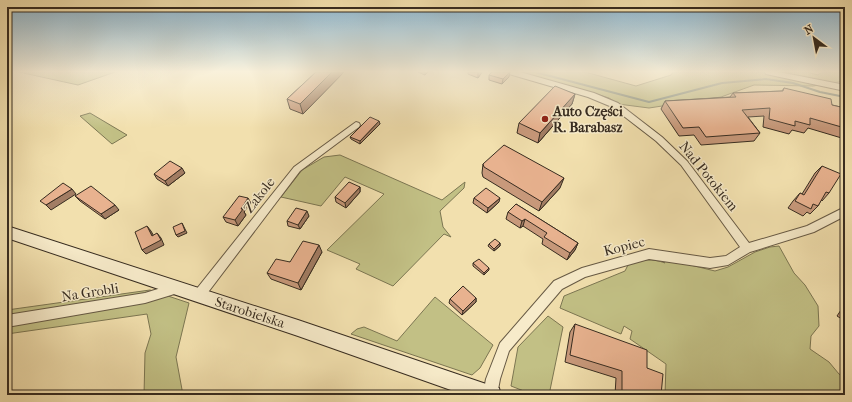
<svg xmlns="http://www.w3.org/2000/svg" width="852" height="402" viewBox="0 0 852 402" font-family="'IM FELL French Canon',serif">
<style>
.green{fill:#c2c085;stroke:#7c7652}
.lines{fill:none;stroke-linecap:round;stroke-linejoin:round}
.stream{stroke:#748278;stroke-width:2}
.street-casing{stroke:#665944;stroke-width:2}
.secondary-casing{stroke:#372c20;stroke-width:2}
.street{fill:#f7ebca;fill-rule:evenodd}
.secondary{fill:#f7ebca;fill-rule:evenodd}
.wall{fill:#c8997b;stroke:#372c20}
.shaded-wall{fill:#a27d64;stroke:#372c20}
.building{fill:#e8b28f;stroke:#372c20}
.poi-dot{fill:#8f2418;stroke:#f7ebca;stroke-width:1.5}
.labels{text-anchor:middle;stroke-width:3;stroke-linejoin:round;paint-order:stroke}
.poi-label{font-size:14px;font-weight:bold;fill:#372c20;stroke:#f7ebca;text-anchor:start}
.street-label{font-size:14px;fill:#372c20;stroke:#f7ebca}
</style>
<rect width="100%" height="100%" fill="#f2e0ae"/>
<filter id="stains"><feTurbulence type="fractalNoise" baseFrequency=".005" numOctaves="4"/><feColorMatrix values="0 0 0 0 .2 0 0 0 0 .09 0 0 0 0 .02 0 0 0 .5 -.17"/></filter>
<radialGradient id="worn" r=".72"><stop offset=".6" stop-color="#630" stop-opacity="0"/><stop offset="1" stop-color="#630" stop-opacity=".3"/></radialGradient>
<g class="green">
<path d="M19 72H115L78 85Z"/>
<path d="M520 72H585L636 86 671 75 673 72H807L818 75 822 72H845V81L813 86 754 85 721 97 649 108 618 104 609 98 593 93Z"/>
<path d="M90 113 127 135 112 144 80 116Z"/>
<path d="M340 155 442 200 465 182 464 188 440 211 443 227 451 237 444 234 393 286 356 269 360 264 327 250 384 194 345 177 321 206 281 197 302 170 324 157Z"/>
<path d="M779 246 794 273 805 285 818 306 819 326 811 336 810 349 829 362 839 374 845 378V395H665L666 364 630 339 632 331 624 326 621 334 560 308 564 296 625 271 629 263C642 260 652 258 665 263L662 259H666L715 271 728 267 755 252 770 247Z"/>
<path d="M150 290 189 303 176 357 183 395H144L145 353 151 334 147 314 7 334V310Z"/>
<path d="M435 297 493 345 480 368 472 375 351 334 357 329 364 327 397 341Z"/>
<path d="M548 316 563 327 549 395H534L511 386 518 347Z"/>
</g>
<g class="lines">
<path class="stream" d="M535 72 649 102 722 83 766 79 793 83 820 92 845 97"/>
<g class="street-casing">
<g id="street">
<path d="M508 72H520L594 93 618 103 662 137 687 161 749 243 807 226 845 207V216L814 232 750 252 728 265 710 268 649 259 585 277 562 289 509 351 500 379 497 395H483L486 379 500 343 554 281 582 268 649 249 710 258 726 256 740 247 681 165 656 141 612 107 588 97 509 74Z"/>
<path d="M765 72H779L845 85V91L766 74Z"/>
<path d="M356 122 359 123 360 125 359 127 300 171 203 299 199 300 195 299 193 295 195 291 294 167Z"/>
<path d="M177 283 181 284 183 288 181 292 145 303 7 327V315L145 293Z"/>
</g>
</g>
<g class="secondary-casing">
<path id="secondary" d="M7 226 298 320 492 386 499 388 501 395H465L298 336 7 238Z"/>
</g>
<use href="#street" class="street"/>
<use href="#secondary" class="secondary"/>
</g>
<g class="wall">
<path d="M316 72H344L303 114 290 109 287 99Z"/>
<path d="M418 72H428L425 75Z"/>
<path d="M468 72H482L478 78 468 74Z"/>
<path d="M489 75 509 77 502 84 489 80Z"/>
<path d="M784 88 832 105 845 108V139L808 128 804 133 792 130 789 134 763 127 764 116 748 117 760 133 754 141 701 145 694 135 679 136 661 109 665 101 730 97 733 93 782 91Z"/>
<path d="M575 94 572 104 538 143 517 133 519 123Z"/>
<path d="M379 121 380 124 360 144 351 139 350 137Z"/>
<path d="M483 164 560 188 539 211 483 177 482 173Z"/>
<path d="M822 166 829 193 822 201 821 200 818 206 810 214 807 212 803 216 788 208 793 201 800 193 802 194 815 173Z"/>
<path d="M185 173 168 186 157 179 154 174Z"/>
<path d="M360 187V192L346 208 336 202 335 197Z"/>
<path d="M75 196 119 210 105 219 80 201Z"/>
<path d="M474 198 499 202 487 213 473 203Z"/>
<path d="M251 203 244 212 246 215 238 226 226 222 223 217Z"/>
<path d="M516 204 578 243 575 250 567 260 542 244 543 239 523 226 520 228 506 219 508 212Z"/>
<path d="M309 216 300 229 288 226 287 221Z"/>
<path d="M500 243V246L494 251 488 246 489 244Z"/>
<path d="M322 252 301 290 271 279 267 273 290 262Z"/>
<path d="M473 263 489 270 484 275 473 266Z"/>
<path d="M476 298V302L462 315 449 303 450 299Z"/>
<path d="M844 308 845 309V321L837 316 841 310Z"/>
<path d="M575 324 647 368 661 395H615L616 378 565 362 570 332Z"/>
</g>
<g class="shaded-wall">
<path d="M332 72H344L303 114 300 104Z"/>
<path d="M425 72H428L425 75Z"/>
<path d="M478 72H482L478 78Z"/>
<path d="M510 72 509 77 502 84 503 79Z"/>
<path d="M575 94 572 104 538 143 540 133Z"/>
<path d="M379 121 380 124 360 144V141Z"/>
<path d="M182 168 185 173 168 186 165 181Z"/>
<path d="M564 178 560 188 539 211 542 202Z"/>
<path d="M360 187V192L346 208 345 203Z"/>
<path d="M72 189 76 194 51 210 46 205Z"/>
<path d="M248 198 251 203 244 212 246 215 238 226 235 220 241 209Z"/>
<path d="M500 198 499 202 487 213 488 208Z"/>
<path d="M115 205 119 210 105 219 101 214Z"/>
<path d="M307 211 309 216 300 229 298 225Z"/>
<path d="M525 219 523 226 520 228 522 221Z"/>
<path d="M182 223 187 233 178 237 176 235Z"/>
<path d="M147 226 151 231 156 240 152 236Z"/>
<path d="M157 233 161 238 164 245 146 254 142 250Z"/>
<path d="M500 243V246L494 251V249Z"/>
<path d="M578 243 575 250 567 260 570 253Z"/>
<path d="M319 245 322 252 301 290 298 283Z"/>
<path d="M489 268V270L484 275V273Z"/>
<path d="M476 298V302L462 315 463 311Z"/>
</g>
<g class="building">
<path d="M316 72H332L300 104 287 99Z"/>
<path d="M492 72H510L503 79 489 75Z"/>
<path d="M555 86 575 94 540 133 519 123Z"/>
<path d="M784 88 831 99 832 105 845 108V128L810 118V125L795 121V126L769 119 770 108 742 110 760 133 706 137 699 127 683 128 665 101 736 97 733 93 783 91Z"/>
<path d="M370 117 379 121 360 141 350 137Z"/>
<path d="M504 145 564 178 542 202 484 167 483 164Z"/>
<path d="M170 161 182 168 165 181 154 174Z"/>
<path d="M822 166 841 174 829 193 826 192 818 206 813 204 811 209 795 201 800 193 804 195Z"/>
<path d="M349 182 360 187 345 203 335 197Z"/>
<path d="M63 183 72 189 46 205 40 201Z"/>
<path d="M91 186 115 205 101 214 75 196Z"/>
<path d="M486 188 500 198 488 208 474 198Z"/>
<path d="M239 196 248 198 241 209H243L235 220 223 217Z"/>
<path d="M516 204 578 243 570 253 544 237 547 233 525 219 522 221 508 212Z"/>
<path d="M296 208 307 211 298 225 287 221Z"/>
<path d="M182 223 185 231 176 235 173 227Z"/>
<path d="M147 226 152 236 157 233 161 240 142 250 135 232Z"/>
<path d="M495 239 500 243 494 249 489 244Z"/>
<path d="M303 241 319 245 298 283 267 273 276 259 290 262Z"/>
<path d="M479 259 489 268 484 273 473 263Z"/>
<path d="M463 286 476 298 463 311 450 299Z"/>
<path d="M844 308 845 309V317L841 314Z"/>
<path d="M575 324 647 350V368L663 374 661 395H632L622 392V371L570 355Z"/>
</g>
<linearGradient id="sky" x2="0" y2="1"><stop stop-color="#8ab7d3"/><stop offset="0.56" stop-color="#f9f1db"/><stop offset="1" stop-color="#f9f1db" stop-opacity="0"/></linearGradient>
<rect width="852" height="128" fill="url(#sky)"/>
<circle class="poi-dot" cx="545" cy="119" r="4"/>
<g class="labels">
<g class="poi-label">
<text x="553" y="116">Auto Części<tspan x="553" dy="16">R. Barabasz</tspan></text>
</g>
<g class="street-label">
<text transform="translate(709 176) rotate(51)" y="5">Nad Potokiem</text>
<text transform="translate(259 195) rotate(-52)" y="5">Zakole</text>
<text transform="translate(624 246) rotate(-14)" y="5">Kopiec</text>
<text transform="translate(90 292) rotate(-9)" y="5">Na Grobli</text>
<text transform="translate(250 312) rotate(18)" y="5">Starobielska</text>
</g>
</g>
<rect width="852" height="402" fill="none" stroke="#f2e0ae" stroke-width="24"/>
<rect x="8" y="8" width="836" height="386" fill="none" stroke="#372c20" stroke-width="2"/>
<rect x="12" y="12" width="828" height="378" fill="none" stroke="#372c20"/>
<g transform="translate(814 38) rotate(328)" stroke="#f7ebca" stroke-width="3" paint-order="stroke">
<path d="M0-3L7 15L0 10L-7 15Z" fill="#372c20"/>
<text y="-6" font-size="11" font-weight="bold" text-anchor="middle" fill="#372c20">N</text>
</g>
<rect width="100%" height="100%" filter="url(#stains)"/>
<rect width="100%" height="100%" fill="url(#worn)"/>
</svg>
